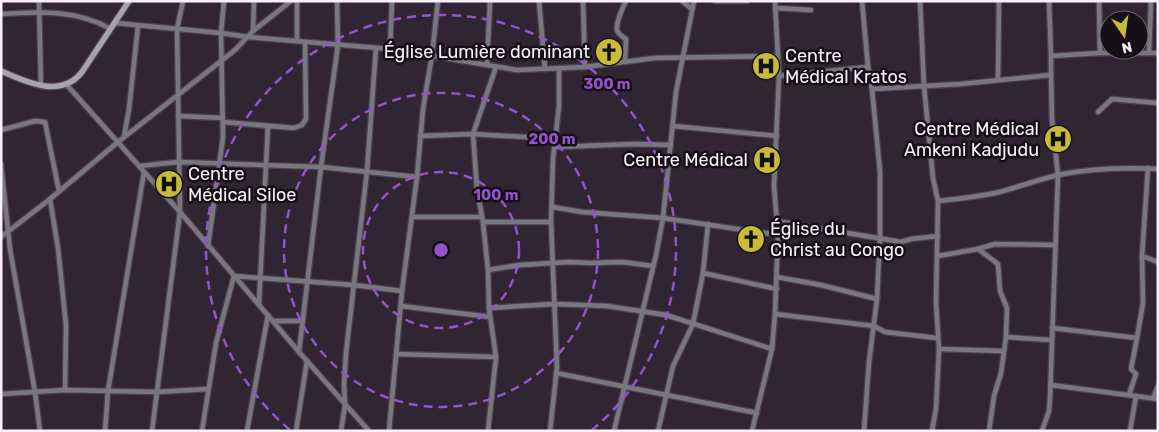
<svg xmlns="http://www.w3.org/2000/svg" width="1159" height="432" viewBox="0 0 1159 432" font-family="Rubik,sans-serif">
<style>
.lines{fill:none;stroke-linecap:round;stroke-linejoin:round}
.minor-casing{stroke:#4d414f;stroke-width:7}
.secondary-casing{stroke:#4d414f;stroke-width:8}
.minor{stroke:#78777f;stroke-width:4.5}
.secondary{stroke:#a5a3b0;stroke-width:5.5}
.ring{fill:none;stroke:#9453cb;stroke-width:2.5;stroke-dasharray:9 6}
.labels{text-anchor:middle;stroke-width:5;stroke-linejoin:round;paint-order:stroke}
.poi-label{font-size:18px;fill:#f8f0f9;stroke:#151016;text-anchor:end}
.centre{fill:#9453cb;stroke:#151016;stroke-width:2.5}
.ring-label{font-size:15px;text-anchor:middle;font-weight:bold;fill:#9453cb;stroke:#151016;stroke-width:5;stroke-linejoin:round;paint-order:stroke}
</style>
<rect width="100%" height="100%" fill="#312533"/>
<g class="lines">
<g class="minor-casing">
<g id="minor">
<path d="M39 1 41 86"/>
<path d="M539 1 545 69"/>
<path d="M583 1 585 67"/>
<path d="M682 1 692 9"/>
<path d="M715 1H747"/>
<path d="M775 1 779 76 868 67 872 89 961 84 1051 75V56L1100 53H1158"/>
<path d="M862 1 868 67"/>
<path d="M920 1 924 86 933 178 938 201C957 199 976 197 995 193 1016 188 1037 180 1058 175 1091 168 1124 167 1158 169"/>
<path d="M1049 1 1051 56"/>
<path d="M1099 1 1100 53"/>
<path d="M775 8 811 10"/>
<path d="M1 14C38 11 78 10 111 29"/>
<path d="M115 23 221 33 248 37 390 49 517 70 585 67 655 58 778 56"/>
<path d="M253 31 254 1"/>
<path d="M297 41V1"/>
<path d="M390 49 392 1"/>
<path d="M1149 53 1151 1"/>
<path d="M625 61 626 39C623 37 618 34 617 30 616 21 622 9 626 1"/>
<path d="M487 65 490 1"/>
<path d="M998 80 999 1"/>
<path d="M66 84 180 212 299 352 369 431"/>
<path d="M1098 112 1112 99 1158 103"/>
<path d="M178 116 223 118"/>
<path d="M223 122 294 128 302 125 306 119 305 42"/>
<path d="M673 126 777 136"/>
<path d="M1 130 35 121 45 122 59 191"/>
<path d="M420 136 473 134 556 139"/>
<path d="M124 137 129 109 138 26"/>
<path d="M555 147 635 144 671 145"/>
<path d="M1 164 10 249 35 392 40 431"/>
<path d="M139 166 178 162 321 167 417 177"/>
<path d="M50 199 58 248 66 325 65 390"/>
<path d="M552 207 582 212 663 218 778 235"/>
<path d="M412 217H482"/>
<path d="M776 221 901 242 911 239 938 236"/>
<path d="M483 222H551"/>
<path d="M1 237 50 199 118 142 235 50 253 31 291 1"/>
<path d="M208 246 223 137 221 33 224 1"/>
<path d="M978 249 995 244 1055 245"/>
<path d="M938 256 978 249 998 264 1000 291 1007 308 1006 337 1051 340"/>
<path d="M1142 256 1158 262"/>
<path d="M488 270 520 265 569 262 590 263 622 262 653 266"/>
<path d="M703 273 777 289"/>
<path d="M777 277 821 285 877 299"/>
<path d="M259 303 268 126"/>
<path d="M401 306 490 317"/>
<path d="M489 308 555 304 607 306 666 315 772 349"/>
<path d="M775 314 874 326 885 332 937 338"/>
<path d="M273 321H302"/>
<path d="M1052 328 1137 338 1143 303 1142 256 1148 168"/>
<path d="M939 349 1003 351"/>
<path d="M299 352 321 167 338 45 337 1"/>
<path d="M396 354 496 357"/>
<path d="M556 373 757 413"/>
<path d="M1051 385 1158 399"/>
<path d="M1 394 65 390 156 392 208 389"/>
<path d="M1129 395 1136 374 1131 369 1137 338"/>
<path d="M1153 398 1158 386"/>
<path d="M105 431 108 391 144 172"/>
<path d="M152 431 180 212 177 29 183 1"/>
<path d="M202 431 216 343 234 276 354 285 402 291"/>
<path d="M247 431 268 315"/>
<path d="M296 431 307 361"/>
<path d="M341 431 345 405 344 385 346 353 367 171 376 48"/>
<path d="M389 431 402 291 417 177 423 109 432 55 438 1"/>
<path d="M488 431 496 357 489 308 488 270 483 222 477 189 473 134 496 67"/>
<path d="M550 431 557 367 551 222 553 159 559 106V68"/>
<path d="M614 431 656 255 663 218 676 92 694 1"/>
<path d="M658 431 673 366 693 324 703 273 708 224"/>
<path d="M752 431 772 349 775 314 778 235 774 186 779 76"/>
<path d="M864 431 869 362 877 299 880 238V172L872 89"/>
<path d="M932 431 936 409 939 349 936 302 938 201"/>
<path d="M989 431 994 396 1001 373 1006 337"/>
<path d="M1042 431 1049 411 1050 398 1058 175 1052 120 1051 75"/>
<path d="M1130 431 1136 396"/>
</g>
</g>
<g class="secondary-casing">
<path id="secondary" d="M1 71C26 82 61 99 82 72L129 1"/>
</g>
<use href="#minor" class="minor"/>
<use href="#secondary" class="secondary"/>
</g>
<g class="ring">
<circle cx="441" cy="250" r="78"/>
<circle cx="441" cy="250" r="157"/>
<path d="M290 430A235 235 0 1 1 592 430"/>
</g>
<defs>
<g id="church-disc" transform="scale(1.4375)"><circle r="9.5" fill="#c9bb3a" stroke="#151016"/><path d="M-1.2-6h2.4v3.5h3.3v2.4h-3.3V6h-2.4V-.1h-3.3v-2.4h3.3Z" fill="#111"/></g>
<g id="hospital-disc" transform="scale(1.4375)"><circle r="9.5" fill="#c9bb3a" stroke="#151016"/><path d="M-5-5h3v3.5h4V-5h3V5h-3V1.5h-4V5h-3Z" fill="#111"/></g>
</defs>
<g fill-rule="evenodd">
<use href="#church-disc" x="609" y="52"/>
<use href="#hospital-disc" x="766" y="66"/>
<use href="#hospital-disc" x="1058" y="139"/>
<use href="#hospital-disc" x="767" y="160"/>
<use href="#hospital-disc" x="169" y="184"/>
<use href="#church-disc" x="751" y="239"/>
</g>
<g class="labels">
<g class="poi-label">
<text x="590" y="58">Église Lumière dominant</text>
<text x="785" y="62" text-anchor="start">Centre<tspan x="785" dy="21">Médical Kratos</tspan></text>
<text x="1039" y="135">Centre Médical<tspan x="1039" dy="21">Amkeni Kadjudu</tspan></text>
<text x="748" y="166">Centre Médical</text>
<text x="188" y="180" text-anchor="start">Centre<tspan x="188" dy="21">Médical Siloe</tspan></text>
<text x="770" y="235" text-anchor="start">Église du<tspan x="770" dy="21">Christ au Congo</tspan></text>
</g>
</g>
<circle cx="441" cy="250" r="8" class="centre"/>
<g class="ring-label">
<text x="607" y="89">300 m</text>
<text x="552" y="144">200 m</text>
<text x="496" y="200">100 m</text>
</g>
<rect width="1159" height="432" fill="none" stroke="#f8f0f9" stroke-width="5"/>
<g transform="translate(1124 35) rotate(167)"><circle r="24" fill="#151016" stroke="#706a71"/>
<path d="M0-4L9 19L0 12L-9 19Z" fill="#c9bb3a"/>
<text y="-8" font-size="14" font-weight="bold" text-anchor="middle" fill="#f8f0f9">N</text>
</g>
</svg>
